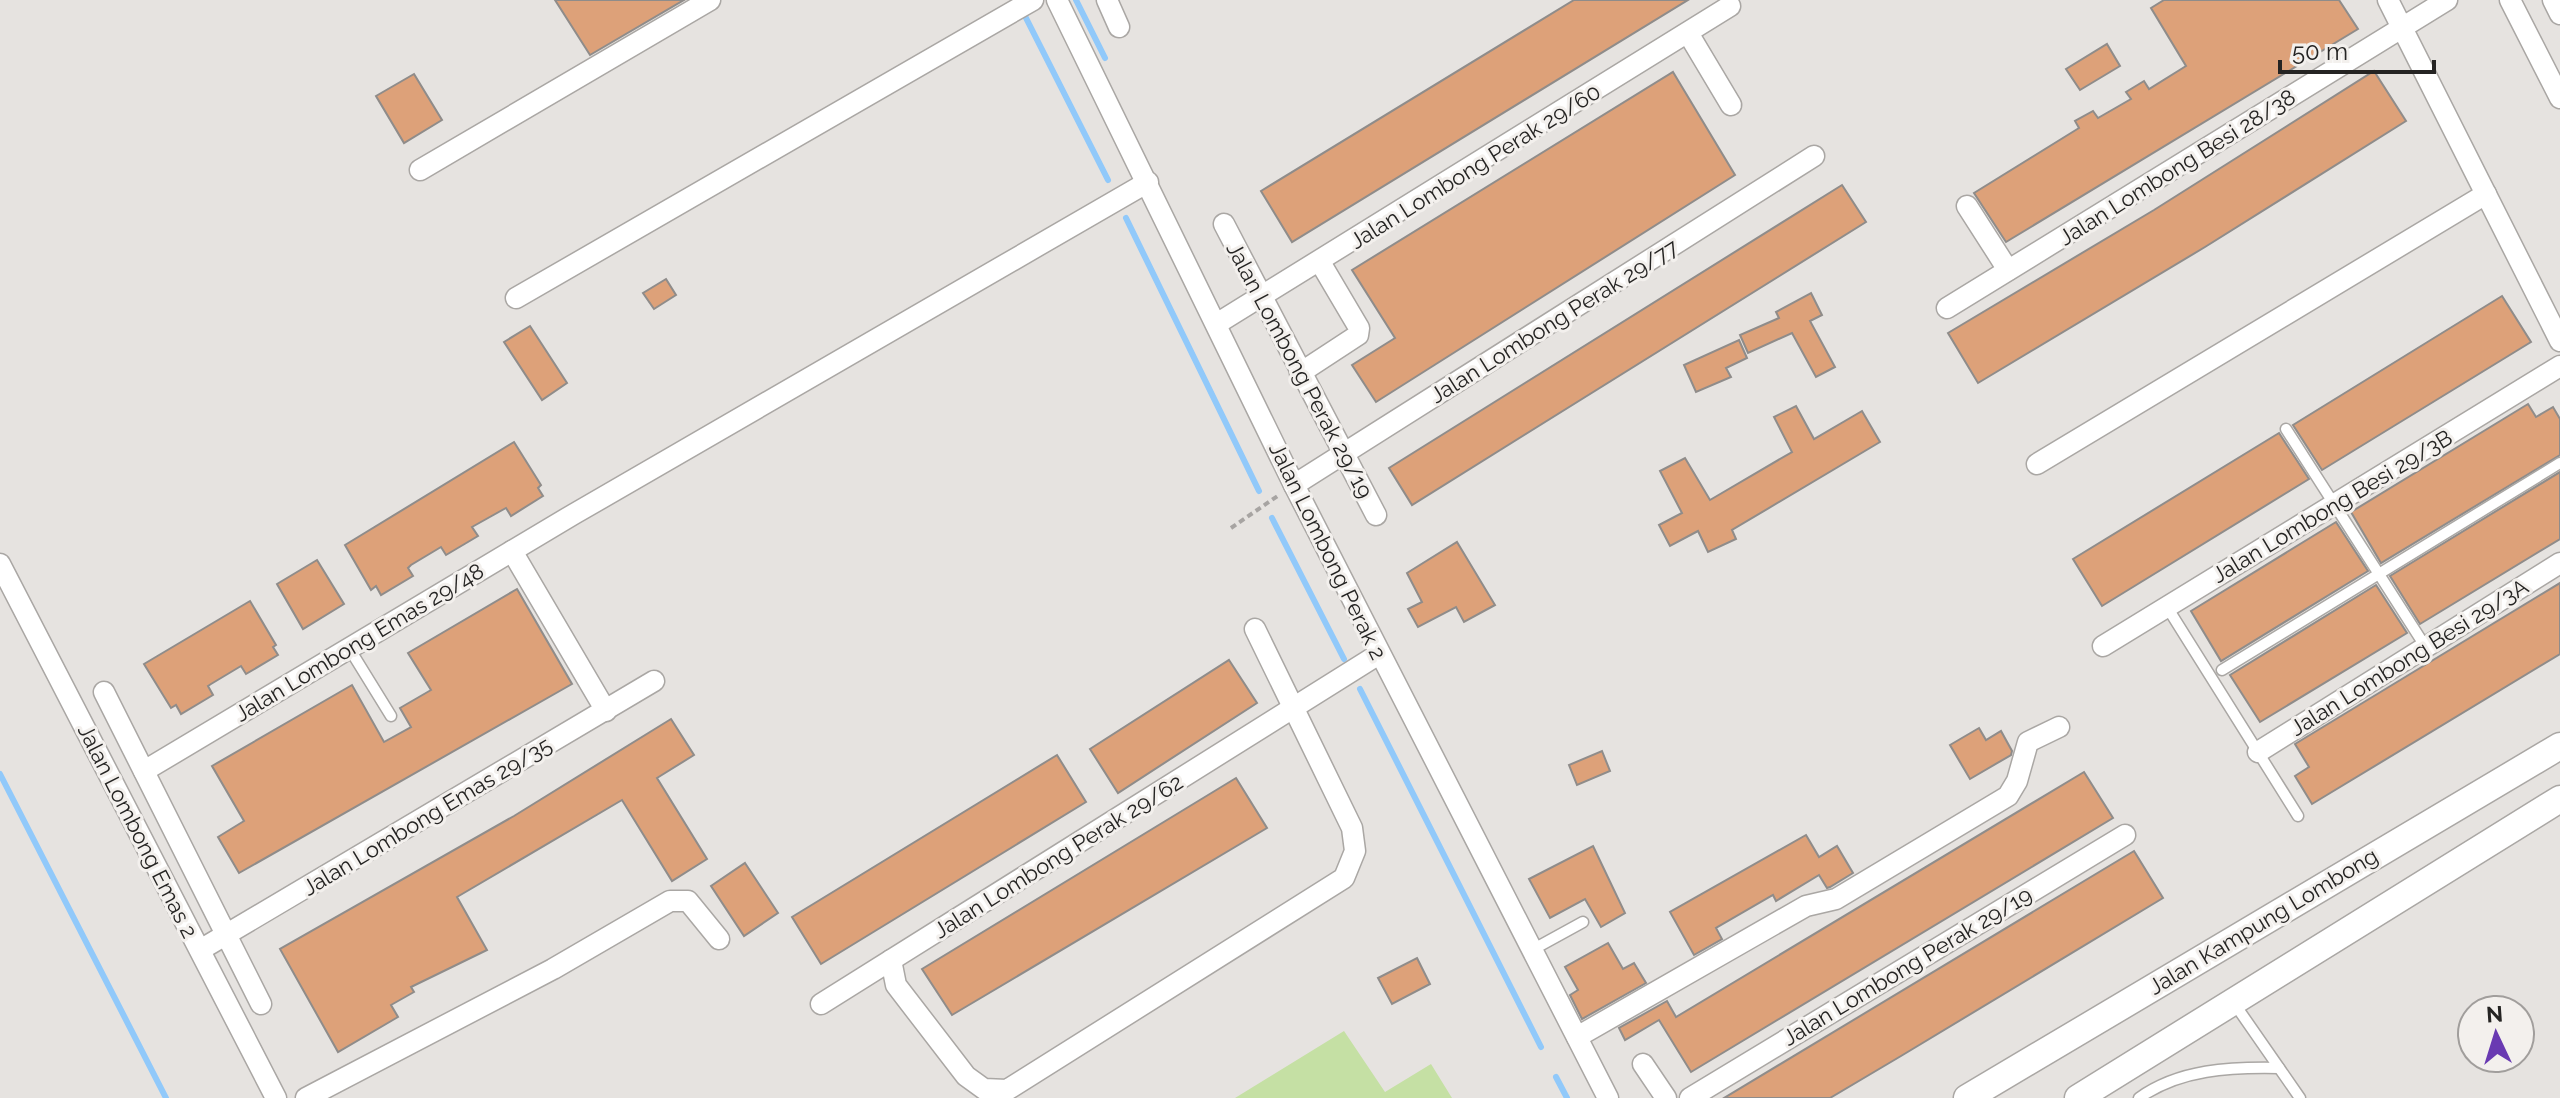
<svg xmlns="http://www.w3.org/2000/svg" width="2560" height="1098" viewBox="0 0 2560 1098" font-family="Raleway,sans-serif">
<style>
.green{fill:#c5e0a4}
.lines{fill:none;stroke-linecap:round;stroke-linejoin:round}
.stream{stroke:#91c9fa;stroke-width:6}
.building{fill:#dda179;stroke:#8f8c8a;stroke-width:2}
.service-casing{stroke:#aaa7a4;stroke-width:13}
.minor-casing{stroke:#aaa7a4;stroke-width:23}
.tertiary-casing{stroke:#aaa7a4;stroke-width:29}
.path{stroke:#a7a4a2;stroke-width:4;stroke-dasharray:6 4;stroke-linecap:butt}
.service{stroke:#fff;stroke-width:10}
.minor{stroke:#fff;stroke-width:20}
.tertiary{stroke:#fff;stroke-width:26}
.labels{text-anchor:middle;stroke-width:6;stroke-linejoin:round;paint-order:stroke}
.street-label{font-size:22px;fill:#252423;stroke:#f3f0ed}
</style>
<rect width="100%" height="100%" fill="#e6e3e0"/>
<path class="green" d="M1344 1031 1385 1092 1431 1064 1452 1098H1235Z"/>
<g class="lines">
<g class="stream">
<path d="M1076 0 1105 58"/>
<path d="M1025 16 1108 180"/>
<path d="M1126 218 1259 491"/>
<path d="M1272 518 1344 659"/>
<path d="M1360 689 1541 1047"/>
<path d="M0 774 166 1098"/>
<path d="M1556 1077 1567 1098"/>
</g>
</g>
<g class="building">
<path d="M555 0H684L590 55Z"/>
<path d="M1574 0H1688L1292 242 1261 191Z"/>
<path d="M2164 0H2339L2358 29 2006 242 1974 193 2079 128 2075 121 2093 111 2098 118 2131 99 2126 92 2144 81 2149 89 2186 66 2151 8Z"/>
<path d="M2107 44 2120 66 2080 90 2066 69Z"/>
<path d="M2374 71 2406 121 2205 247 1978 383 1948 333 2154 210Z"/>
<path d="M1673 72 1735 175 1376 402 1352 365 1395 338 1352 270Z"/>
<path d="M414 74 442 120 404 143 376 96Z"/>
<path d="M1842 185 1866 222 1412 505 1389 468Z"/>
<path d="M666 279 676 295 654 309 643 293Z"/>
<path d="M1811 293 1822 315 1810 321 1835 367 1816 377 1792 333 1748 353 1740 335 1779 318 1776 312Z"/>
<path d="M2502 296 2531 342 2322 470 2293 425Z"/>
<path d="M530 326 567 383 542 400 504 342Z"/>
<path d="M1739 340 1747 358 1726 368 1731 377 1696 392 1684 365Z"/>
<path d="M2528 404 2536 417 2553 407 2560 419V455L2381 563 2351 512Z"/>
<path d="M1796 406 1814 439 1862 411 1880 442 1732 530 1736 539 1708 552 1698 531 1670 546 1659 525 1682 513 1660 471 1685 458 1710 500 1792 452 1774 417Z"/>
<path d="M2279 433 2309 479 2102 606 2073 559Z"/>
<path d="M514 442 541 485 538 488 543 496 511 516 506 508 472 527 478 536 446 555 441 547 411 565 408 568 413 576 381 595 376 586 371 590 345 545Z"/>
<path d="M2560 472V539L2420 624 2390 576Z"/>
<path d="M2336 522 2368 571 2221 661 2191 611Z"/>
<path d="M1457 542 1495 605 1464 622 1456 607 1418 627 1408 609 1422 602 1407 573Z"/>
<path d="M317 560 344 604 303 629 277 584Z"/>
<path d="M2560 583V654L2312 804 2295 776 2309 767 2295 744Z"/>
<path d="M2376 585 2407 633 2260 722 2230 675Z"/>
<path d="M517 589 572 684 239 873 218 837 244 821 212 766 352 685 384 742 411 727 400 708 431 690 408 653Z"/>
<path d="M250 601 276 645 273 647 278 655 246 674 241 666 211 684 208 686 213 695 181 714 176 705 171 708 144 664Z"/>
<path d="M1229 660 1257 703 1118 793 1090 749Z"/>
<path d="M671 719 694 755 657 778 707 859 672 881 622 800 457 897 487 950 411 987 414 992 391 1005 398 1017 338 1052 280 949 514 816Z"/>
<path d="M1979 728 1986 740 2001 731 2012 751 2011 755 1970 779 1950 745Z"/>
<path d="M1602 751 1610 771 1577 785 1569 765Z"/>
<path d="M1057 755 1086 802 821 964 792 917Z"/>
<path d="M2084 772 2113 818 1691 1072 1659 1020 1625 1040 1619 1028 1667 1001 1676 1017Z"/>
<path d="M1236 778 1267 828 952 1015 922 969Z"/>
<path d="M1806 835 1819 857 1837 846 1853 873 1830 887 1827 888 1819 875 1776 901 1773 895 1716 928 1722 939 1694 955 1670 912Z"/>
<path d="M1593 846 1625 913 1601 927 1585 899 1550 918 1529 879Z"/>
<path d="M2134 851 2163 898 1901 1056 1830 1098H1724Z"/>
<path d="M745 863 778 913 744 936 711 886Z"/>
<path d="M1608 943 1623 969 1634 963 1646 983 1582 1019 1570 995 1578 990 1565 967Z"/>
<path d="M1417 958 1430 984 1392 1004 1378 978Z"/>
</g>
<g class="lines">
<g class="service-casing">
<g id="service">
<path d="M2286 429 2425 646"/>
<path d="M2167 607 2298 816"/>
<path d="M349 648 391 716"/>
<path d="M2222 670 2560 463"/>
<path d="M1532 950 1583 922"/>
<path d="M2234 1003 2300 1098"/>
<path d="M2139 1098C2180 1069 2230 1067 2279 1068"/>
</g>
</g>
<g class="minor-casing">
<g id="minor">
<path d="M1057 0 1294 485 1608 1098"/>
<path d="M1107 0 1119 27"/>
<path d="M2388 0 2560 341"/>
<path d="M2510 0 2560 98"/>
<path d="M2553 0 2560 14"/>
<path d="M1688 33 1731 105"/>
<path d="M420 170 710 0"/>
<path d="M1967 206 2008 270"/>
<path d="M1224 224 1376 515"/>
<path d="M516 298 1033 0"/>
<path d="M1947 308 2447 0"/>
<path d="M1218 323 1730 6"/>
<path d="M1300 373 1358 335 1359 328 1320 262"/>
<path d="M2037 464 2486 194"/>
<path d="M1294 485 1814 156"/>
<path d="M512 551 606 711"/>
<path d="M0 564 276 1098"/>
<path d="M2103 646 2560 366"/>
<path d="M104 692 261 1004"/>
<path d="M2258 752 2560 563"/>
<path d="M144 771 574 514 1148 182"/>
<path d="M200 950 654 681"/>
<path d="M891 960 896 985 966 1076 984 1089 1007 1090 1344 878 1355 851 1352 828 1255 629"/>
<path d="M821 1004 1379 654"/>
<path d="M1577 1037 1806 906 1836 899 2008 796 2017 781 2028 742 2059 727"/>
<path d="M1643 1064 1666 1098"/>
<path d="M306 1098 553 969 670 901H688L719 939"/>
<path d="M1690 1098 2125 835"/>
</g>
</g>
<g class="tertiary-casing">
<g id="tertiary">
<path d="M1967 1098 2560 746"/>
<path d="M2078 1098 2560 799"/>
</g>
</g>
<path class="path" d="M1231 528 1279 495"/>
<use href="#service" class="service"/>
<use href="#minor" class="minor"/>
<use href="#tertiary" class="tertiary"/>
</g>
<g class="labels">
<g class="street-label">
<text transform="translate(1475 166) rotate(-32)" y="8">Jalan Lombong Perak 29/60</text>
<text transform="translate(2177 167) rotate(-32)" y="8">Jalan Lombong Besi 28/38</text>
<text transform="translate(1554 321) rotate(-32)" y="8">Jalan Lombong Perak 29/77</text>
<text transform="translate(1300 370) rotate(62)" y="8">Jalan Lombong Perak 29/19</text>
<text transform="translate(2332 506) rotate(-31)" y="8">Jalan Lombong Besi 29/3B</text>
<text transform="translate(1328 551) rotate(64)" y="8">Jalan Lombong Perak 2</text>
<text transform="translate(359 642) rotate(-31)" y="8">Jalan Lombong Emas 29/48</text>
<text transform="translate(2409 657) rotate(-32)" y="8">Jalan Lombong Besi 29/3A</text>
<text transform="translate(427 816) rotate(-31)" y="8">Jalan Lombong Emas 29/35</text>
<text transform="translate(138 831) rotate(63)" y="8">Jalan Lombong Emas 2</text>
<text transform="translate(1058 856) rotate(-32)" y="8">Jalan Lombong Perak 29/62</text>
<text transform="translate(2263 921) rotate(-31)" y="8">Jalan Kampung Lombong</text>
<text transform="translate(1907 966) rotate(-31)" y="8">Jalan Lombong Perak 29/19</text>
</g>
</g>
<g transform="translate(2496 1034) rotate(356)"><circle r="38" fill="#f3f0ed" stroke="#a19e9c" stroke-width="2"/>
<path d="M0-6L14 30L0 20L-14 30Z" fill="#693ab2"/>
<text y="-12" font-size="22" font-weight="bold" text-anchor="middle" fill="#252423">N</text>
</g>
<path d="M2280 60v12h154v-12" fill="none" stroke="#252423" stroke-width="4"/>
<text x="2292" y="60" font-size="24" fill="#252423" stroke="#f3f0ed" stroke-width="6" paint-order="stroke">50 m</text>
</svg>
